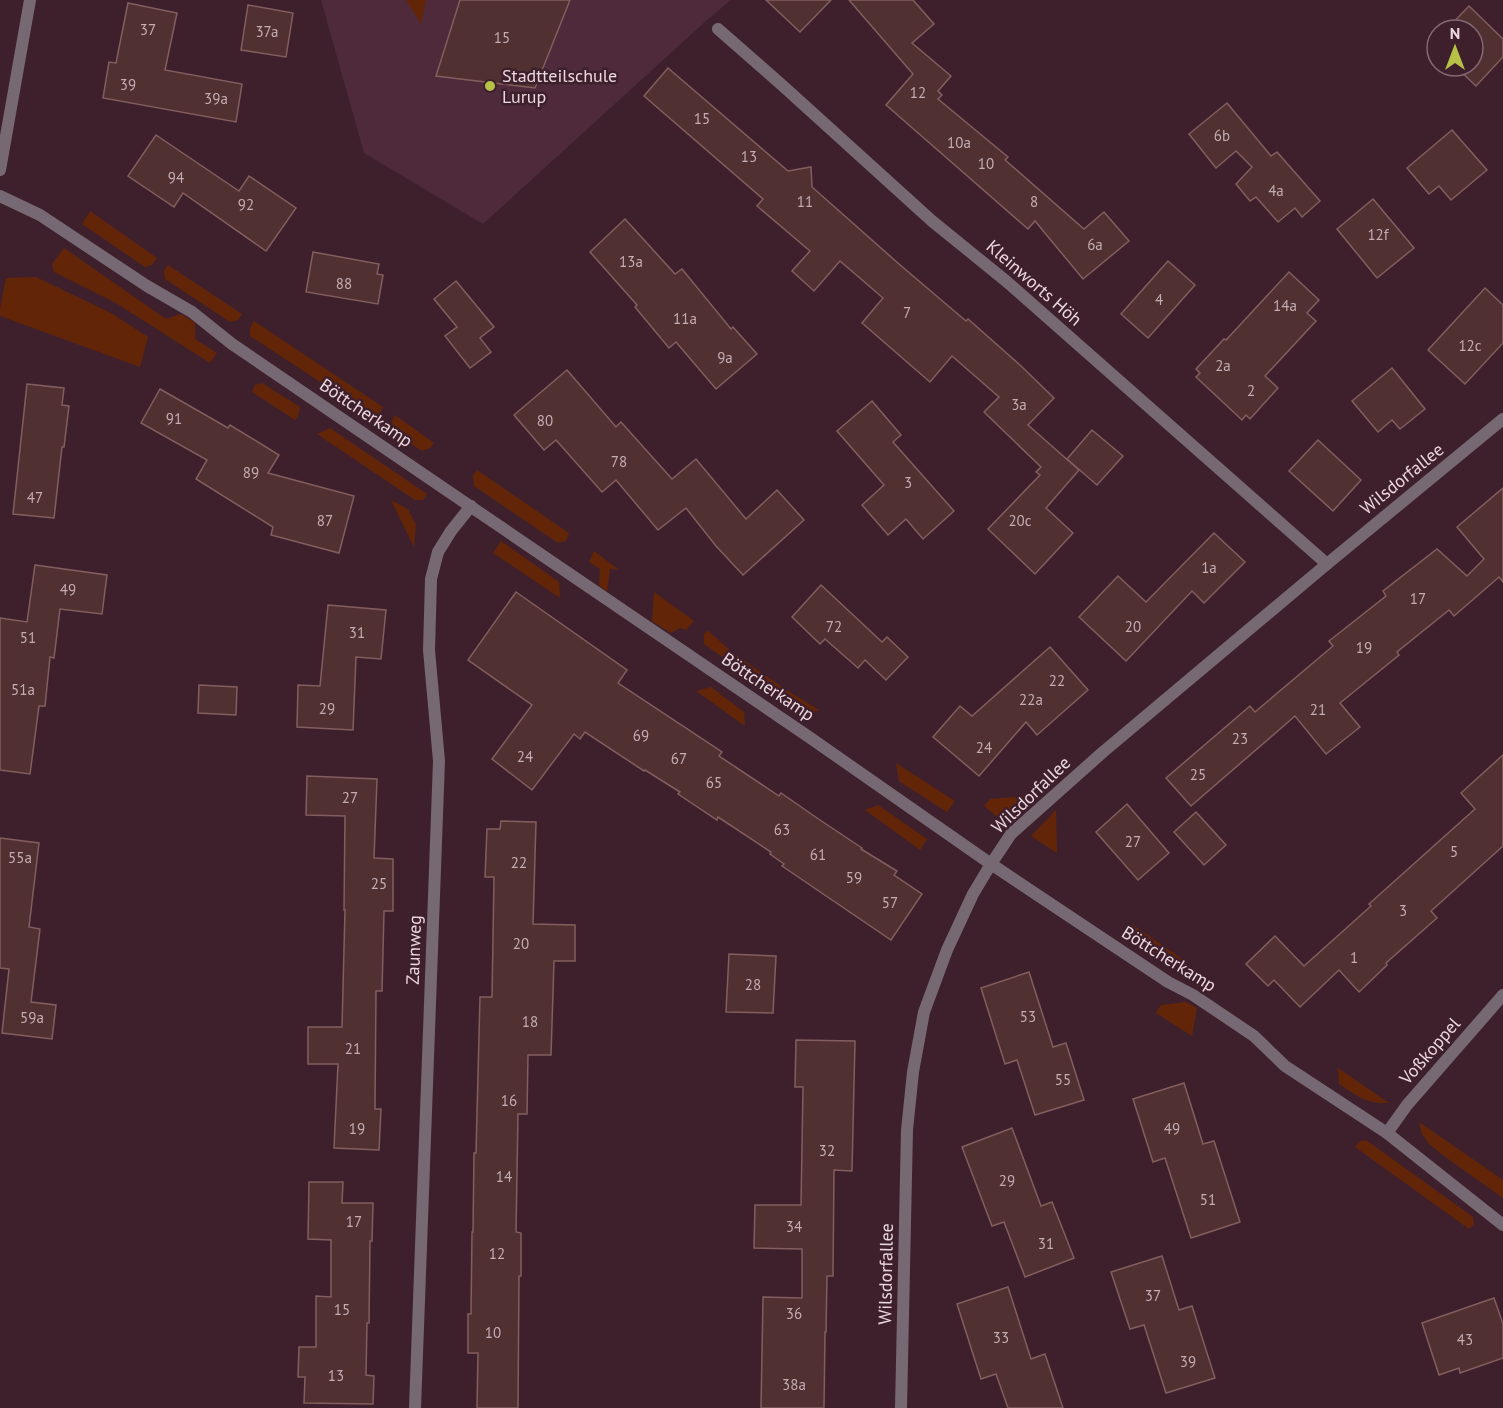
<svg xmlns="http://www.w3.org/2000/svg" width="1503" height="1408" viewBox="0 0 1503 1408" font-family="'PT Sans',sans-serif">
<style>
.built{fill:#4e2a3a}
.green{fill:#632508}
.building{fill:#513031;stroke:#835e5e;stroke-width:1.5}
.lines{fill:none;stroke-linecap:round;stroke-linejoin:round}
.minor{stroke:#766974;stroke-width:12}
.poi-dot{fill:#b7c148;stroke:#3e202d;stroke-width:2}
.labels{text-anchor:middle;stroke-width:5;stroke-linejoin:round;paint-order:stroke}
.number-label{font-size:15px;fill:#c4adb3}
.poi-label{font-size:18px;fill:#ebd7de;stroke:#3e202d;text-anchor:start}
.street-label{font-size:18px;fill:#ebd7de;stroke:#3e202d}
</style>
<rect width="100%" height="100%" fill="#3e202d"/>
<path class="built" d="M321 0H731L707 20 483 224 364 153Z"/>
<g class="green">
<path d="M406 0H426L421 24Z"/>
<path d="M90 211 157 258 152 265 145 267 82 224Z"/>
<path d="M64 248 166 319 181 314 195 323V339L217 353 210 363 116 303 54 272 52 264Z"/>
<path d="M168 265 242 314 238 320 230 322 165 279 164 271Z"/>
<path d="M36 277 111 313 148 337 140 367 0 316V309L6 278Z"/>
<path d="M254 321 383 407 380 413 372 416 250 336V328Z"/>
<path d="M262 383 300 407 298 416 295 420 252 392 255 385Z"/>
<path d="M395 415 434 443 430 448 422 451 392 431V421Z"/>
<path d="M330 428 427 494 423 500H415L317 434Z"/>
<path d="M477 470 569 533 566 541 558 543 474 486 473 475Z"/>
<path d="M391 500 408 509 416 525 414 547Z"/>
<path d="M501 541 559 582 560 598 493 553Z"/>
<path d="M594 551 619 570 610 569 607 592 599 585 600 569 589 562Z"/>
<path d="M654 592 694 621 686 630 680 628 671 633 652 621Z"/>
<path d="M707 630 732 652 785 689 819 710 804 715 704 644V635Z"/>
<path d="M711 687 744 712 745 726 696 691Z"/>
<path d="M896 763 955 801 947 812 899 781Z"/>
<path d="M1041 784 1044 787 1006 819H1000L984 806 990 799 1026 796Z"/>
<path d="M878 805 927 839 920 850 865 810Z"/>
<path d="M1056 810 1057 853 1031 836Z"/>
<path d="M1132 924 1185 961 1169 965 1135 943Z"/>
<path d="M1186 1002 1197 1008 1192 1036 1156 1013 1161 1005Z"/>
<path d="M1338 1068 1389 1103C1365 1104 1358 1096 1339 1084Z"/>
<path d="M1419 1122 1503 1180V1198L1444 1156 1429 1144 1422 1134Z"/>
<path d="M1366 1140 1473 1217 1474 1224 1469 1229 1355 1147 1360 1141Z"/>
</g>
<g class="building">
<path d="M460 0H570L535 88 436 76Z"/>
<path d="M766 0H831L800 32Z"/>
<path d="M849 0H913L934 24 912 43 951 76 938 91 942 95 938 99 1008 157 1005 160 1084 229 1104 212 1129 241 1083 279 1035 221 1028 229 886 105 913 74Z"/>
<path d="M128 3 177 13 165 70 242 84 236 122 103 98 109 62 116 63Z"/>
<path d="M248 5 293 13 286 57 241 50Z"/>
<path d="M1469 6 1503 39V57L1476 86 1455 66H1473V30H1446Z"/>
<path d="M668 68 788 171 811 167 812 187 899 264 966 321 968 319 1021 366 1054 398 1028 425 1079 470 1046 508 1073 533 1035 574 988 529 1040 475 1036 472 1041 467 984 412 999 397 952 356 930 382 862 323 883 298 840 261 814 291 792 271 810 251 757 206 763 199 644 96Z"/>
<path d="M1227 103 1271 156 1277 152 1320 201 1302 217 1295 208 1278 222 1256 197 1250 201 1236 184 1252 167 1236 151 1216 168 1189 134Z"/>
<path d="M1452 130 1487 170 1451 200 1439 186 1429 194 1407 168Z"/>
<path d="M156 135 239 191 249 176 296 208 266 251 183 193 174 207 128 176Z"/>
<path d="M1373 199 1414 248 1377 278 1337 229Z"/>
<path d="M625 219 675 274 682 269 731 329 733 327 757 354 716 389 676 342 669 348 635 307 637 305 590 252Z"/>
<path d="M313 252 379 264 377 274 383 275 378 304 306 292Z"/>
<path d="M1168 261 1195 285 1148 338 1121 314Z"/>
<path d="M1289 272 1319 300 1307 313 1316 321 1265 376 1278 388 1250 419 1246 415 1242 420 1196 377 1200 373 1196 369 1224 339 1226 340Z"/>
<path d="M456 281 494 327 480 338 491 352 470 368 445 336 457 327 434 299Z"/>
<path d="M1485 288 1503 305V343L1465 384 1428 350Z"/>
<path d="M1392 368 1425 409 1400 429 1392 420 1378 432 1352 401Z"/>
<path d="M567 370 616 427 621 422 672 479 696 459 746 519 777 490 804 520 743 575 716 546 686 508 658 530 616 480 602 492 556 440 544 450 514 415Z"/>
<path d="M27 384 64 388 62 405 69 406 64 447H62L54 518 13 514Z"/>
<path d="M160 389 228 428 230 425 279 455 268 473 354 496 339 553 271 535 273 527 196 479 207 460 141 423Z"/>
<path d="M872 401 901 435 893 442 954 511 923 539 906 519 888 535 862 505 884 485 837 431Z"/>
<path d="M1092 430 1123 456 1097 485 1067 459Z"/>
<path d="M1318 440 1361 480 1333 511 1289 471Z"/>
<path d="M1503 488V582L1499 577 1454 616 1449 610 1397 652 1399 655 1340 703 1360 727 1326 754 1295 716 1191 806 1166 778 1250 706 1255 712 1333 646 1329 641 1386 596 1383 591 1437 549 1467 576 1484 559 1457 527Z"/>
<path d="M1214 533 1245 562 1204 603 1192 591 1126 661 1079 617 1118 576 1146 602Z"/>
<path d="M35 565 107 575 102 614 60 609 54 658 50 657 45 706H39L30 774 0 770V618L27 622Z"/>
<path d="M821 585 882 642 887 637 908 657 886 680 865 660 858 668 825 639 820 644 792 617Z"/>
<path d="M516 592 627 670 618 683 722 752 719 756 779 796 781 793 817 818 862 848 861 849 897 871 894 875 922 894 891 940 782 866 784 864 770 854 771 852 718 817 717 820 678 794 680 792 645 770 644 771 585 732 580 739 574 734 532 790 492 759 532 705 468 660Z"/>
<path d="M328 605 386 610 381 659 356 657 353 730 297 727 298 685 320 686Z"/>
<path d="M1050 647 1088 690 1037 735 1026 722 979 776 933 737 960 706 972 716Z"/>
<path d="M199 685 237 687 236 715 198 713Z"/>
<path d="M1503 755V846L1431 911 1437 918 1386 963 1387 965 1359 992 1339 970 1300 1007 1274 980 1268 986 1246 964 1275 936 1304 966 1371 906 1369 904 1475 809 1461 793Z"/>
<path d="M307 776 377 779 374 858 393 859V911H384L382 991H376L375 1109H381L379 1150 334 1148 338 1064H308V1027H342L345 910H344L345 816 306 815Z"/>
<path d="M1127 804 1169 853 1138 880 1096 832Z"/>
<path d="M1196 812 1226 845 1204 865 1174 832Z"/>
<path d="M501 821 536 822 533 924 575 925V961H554L551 1055H528L527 1114H518L516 1232 521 1233V1276H519L518 1408H477L478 1353H468V1314H471L472 1232H473L474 1153H476L480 997H492L494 877H485L487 829H500Z"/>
<path d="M0 838 39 843 29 927 40 929 31 1002 56 1005 52 1039 2 1033 9 969 0 968Z"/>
<path d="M729 954 776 956 773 1013 726 1012Z"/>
<path d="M1029 972 1053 1047 1066 1043 1084 1100 1035 1115 1017 1060 1005 1064 981 988Z"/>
<path d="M796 1040 855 1041 852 1171 834 1170 833 1276H827L826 1332H825L824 1408H761L763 1297 802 1298V1249L754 1248 755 1205H801L803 1087H795Z"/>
<path d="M1184 1083 1203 1144 1214 1141 1240 1222 1191 1238 1165 1158 1153 1162 1133 1099Z"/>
<path d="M1012 1128 1041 1206 1052 1202 1074 1258 1025 1277 1004 1222 992 1226 962 1147Z"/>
<path d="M309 1182H343L342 1203H373L372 1241H370L369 1323H367L366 1375 374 1376 373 1404 304 1403 305 1377H298L299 1347H316V1296L331 1297V1240L308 1239Z"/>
<path d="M1162 1256 1179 1310 1192 1306 1215 1378 1166 1393 1144 1325 1130 1329 1111 1272Z"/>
<path d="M1008 1287 1031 1359 1045 1354 1063 1408H1008L996 1374 981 1379 957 1304Z"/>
<path d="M1494 1298 1503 1324V1358L1460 1373 1459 1368 1439 1375 1422 1323Z"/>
</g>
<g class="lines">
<g class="minor">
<path d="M718 29 783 86 932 221 1006 281 1327 564"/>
<path d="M0 170 30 0"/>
<path d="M0 196 40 215 147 286 192 312 232 344 809 737 991 864 1168 982 1193 995 1254 1036 1285 1066 1387 1133 1503 1225"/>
<path d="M1387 1133 1407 1105 1503 995"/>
<path d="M415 1408 439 761 429 650 431 579 438 552 451 531 471 506"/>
<path d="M901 1408 907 1130 913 1072 924 1012 947 950 973 894 991 864 1011 834 1103 752 1327 564 1503 419"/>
</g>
</g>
<circle class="poi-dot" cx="490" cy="86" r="6"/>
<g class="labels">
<g class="number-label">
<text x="148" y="35">37</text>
<text x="267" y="37">37a</text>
<text x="502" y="43">15</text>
<text x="128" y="90">39</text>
<text x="918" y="98">12</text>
<text x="216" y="104">39a</text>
<text x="702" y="124">15</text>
<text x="1222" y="141">6b</text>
<text x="959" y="148">10a</text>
<text x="749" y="162">13</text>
<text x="986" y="169">10</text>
<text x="176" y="183">94</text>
<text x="1276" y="196">4a</text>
<text x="805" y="207">11</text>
<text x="1034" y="207">8</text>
<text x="246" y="210">92</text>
<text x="1378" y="240">12f</text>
<text x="1095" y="250">6a</text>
<text x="631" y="267">13a</text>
<text x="344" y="289">88</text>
<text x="1159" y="305">4</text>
<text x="1285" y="311">14a</text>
<text x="907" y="318">7</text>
<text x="685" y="324">11a</text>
<text x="1470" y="351">12c</text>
<text x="725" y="363">9a</text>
<text x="1223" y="371">2a</text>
<text x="1251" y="396">2</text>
<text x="1019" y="410">3a</text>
<text x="174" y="424">91</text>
<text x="545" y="426">80</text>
<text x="619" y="467">78</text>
<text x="251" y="478">89</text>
<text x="908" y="488">3</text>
<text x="35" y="503">47</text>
<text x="325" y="526">87</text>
<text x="1020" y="526">20c</text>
<text x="1209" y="573">1a</text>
<text x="68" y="595">49</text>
<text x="1418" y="604">17</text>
<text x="834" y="632">72</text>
<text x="1133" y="632">20</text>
<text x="357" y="638">31</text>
<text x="28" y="643">51</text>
<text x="1364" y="653">19</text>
<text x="1057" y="686">22</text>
<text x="23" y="695">51a</text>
<text x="1031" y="705">22a</text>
<text x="327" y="714">29</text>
<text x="1318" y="715">21</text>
<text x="641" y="741">69</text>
<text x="1240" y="744">23</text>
<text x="984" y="753">24</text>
<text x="525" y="762">24</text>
<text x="679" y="764">67</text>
<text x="1198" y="780">25</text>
<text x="714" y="788">65</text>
<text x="350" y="803">27</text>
<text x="782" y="835">63</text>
<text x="1133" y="847">27</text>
<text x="1454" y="857">5</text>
<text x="818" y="860">61</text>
<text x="20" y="863">55a</text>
<text x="519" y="868">22</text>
<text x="854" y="883">59</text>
<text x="379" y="889">25</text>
<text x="890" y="908">57</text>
<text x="1403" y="916">3</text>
<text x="521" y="949">20</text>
<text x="1354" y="963">1</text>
<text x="753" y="990">28</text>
<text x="1028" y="1022">53</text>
<text x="32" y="1023">59a</text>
<text x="530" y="1027">18</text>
<text x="353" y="1054">21</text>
<text x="1063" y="1085">55</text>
<text x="509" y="1106">16</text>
<text x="357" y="1134">19</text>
<text x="1172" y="1134">49</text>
<text x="827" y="1156">32</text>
<text x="504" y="1182">14</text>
<text x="1007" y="1186">29</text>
<text x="1208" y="1205">51</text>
<text x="354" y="1227">17</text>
<text x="794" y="1232">34</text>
<text x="1046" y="1249">31</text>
<text x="497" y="1259">12</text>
<text x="1153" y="1301">37</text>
<text x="342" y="1315">15</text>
<text x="794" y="1319">36</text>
<text x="493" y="1338">10</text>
<text x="1001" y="1343">33</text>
<text x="1465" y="1345">43</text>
<text x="1188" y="1367">39</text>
<text x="336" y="1381">13</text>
<text x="794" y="1390">38a</text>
</g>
<g class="poi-label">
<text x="502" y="82">Stadtteilschule<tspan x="502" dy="21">Lurup</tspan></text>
</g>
<g class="street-label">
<text transform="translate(1034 283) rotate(41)" y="6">Kleinworts Höh</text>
<text transform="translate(366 413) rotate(34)" y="6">Böttcherkamp</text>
<text transform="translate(1402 479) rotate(-39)" y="6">Wilsdorfallee</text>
<text transform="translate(768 687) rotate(34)" y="6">Böttcherkamp</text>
<text transform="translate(1031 795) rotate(-44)" y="6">Wilsdorfallee</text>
<text transform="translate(414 950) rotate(-88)" y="6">Zaunweg</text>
<text transform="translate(1169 959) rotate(32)" y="6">Böttcherkamp</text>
<text transform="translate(1430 1051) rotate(-49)" y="6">Voßkoppel</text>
<text transform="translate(886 1274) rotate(-89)" y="6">Wilsdorfallee</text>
</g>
</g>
<g transform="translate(1455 48)"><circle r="28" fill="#3e202d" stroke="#836974" stroke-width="1.5"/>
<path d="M0-4.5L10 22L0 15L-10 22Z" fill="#b7c148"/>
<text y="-9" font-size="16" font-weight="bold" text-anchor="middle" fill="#ebd7de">N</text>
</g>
</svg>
